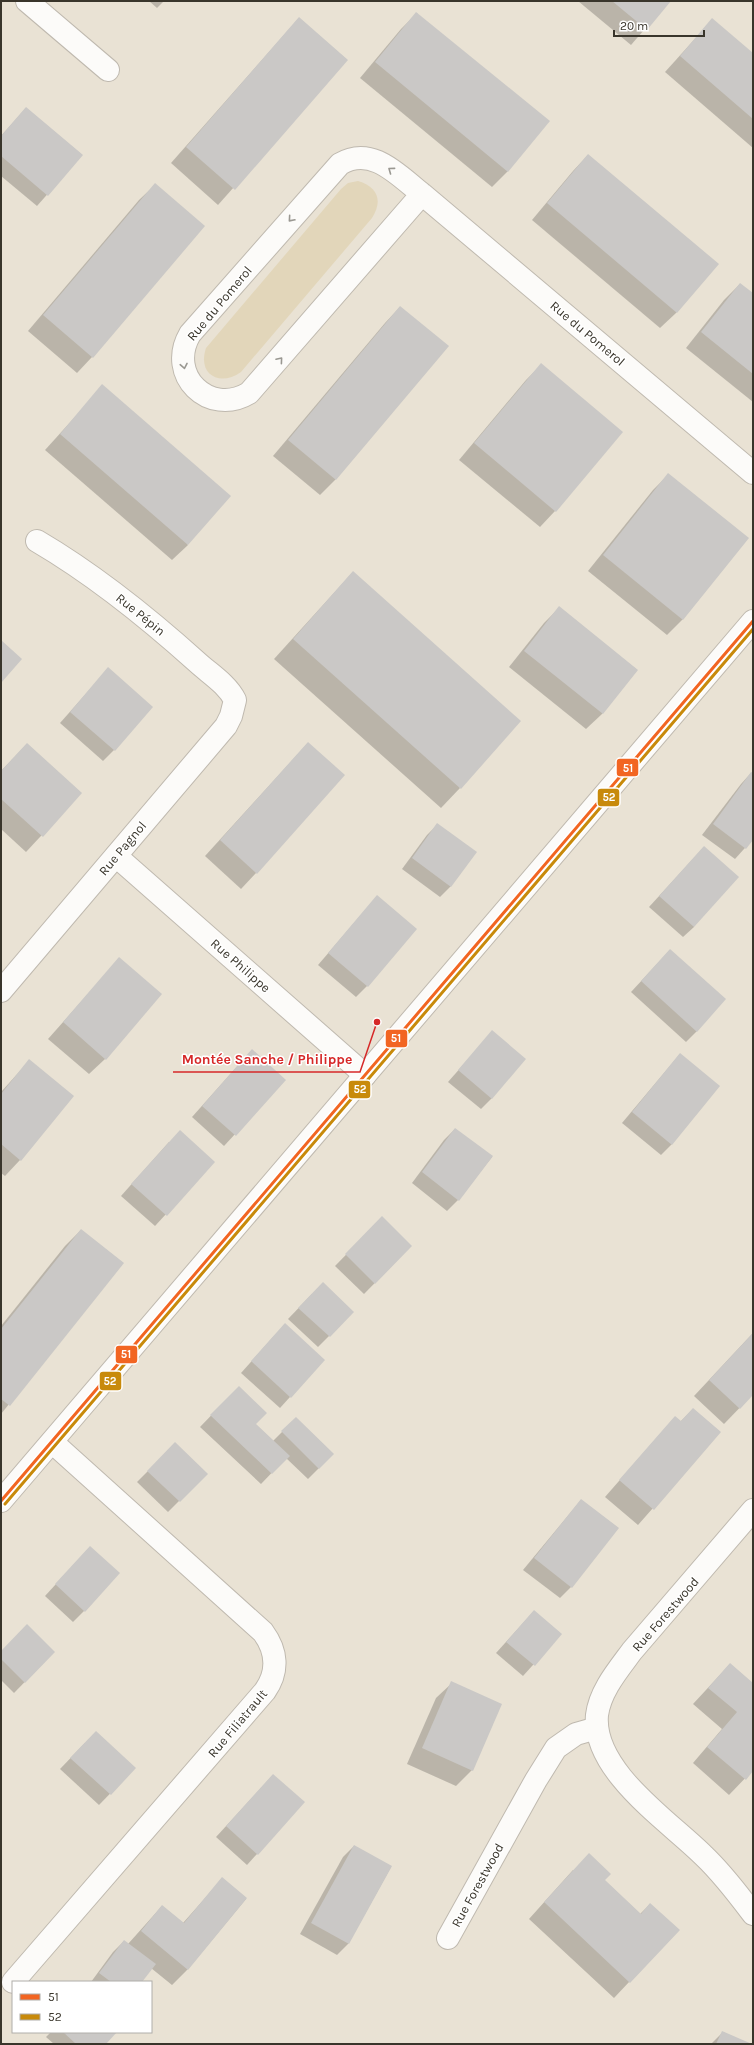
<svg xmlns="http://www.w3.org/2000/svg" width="754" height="2045" viewBox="0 0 754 2045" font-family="Karla,sans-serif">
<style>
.green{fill:#e2d6ba}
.shadow{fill:#0003}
.building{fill:#cac8c6}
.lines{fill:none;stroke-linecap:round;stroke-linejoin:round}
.minor-casing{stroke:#bfb9af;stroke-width:24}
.minor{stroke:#fcfbf9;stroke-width:22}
.bus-1-casing{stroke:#fff;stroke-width:6}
.bus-2-casing{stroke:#fff;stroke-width:6}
.bus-1{stroke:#f26522;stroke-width:3}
.bus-2{stroke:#c88a0b;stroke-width:3}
.oneway{stroke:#9a9892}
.labels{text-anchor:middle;stroke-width:3;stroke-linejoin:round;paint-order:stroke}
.street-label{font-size:13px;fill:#39352b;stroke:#fff}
.leader{fill:none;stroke:#d62828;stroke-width:1.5}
.callout-dot{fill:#d62828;stroke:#fff;stroke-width:1.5}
.callout-label{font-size:14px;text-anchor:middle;font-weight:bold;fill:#d62828;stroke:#fff;stroke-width:3;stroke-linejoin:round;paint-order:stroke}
.line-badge{stroke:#fff;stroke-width:1.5}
.badge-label{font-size:11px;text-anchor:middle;font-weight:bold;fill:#fff}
</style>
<rect width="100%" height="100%" fill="#e9e2d4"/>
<path class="green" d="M358 181C378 187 383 201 372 218L241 372C220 387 197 375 206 348L341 189 348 183Z"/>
<g class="shadow">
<path d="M149 1H164L157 8Z"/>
<path d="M578 1H669L631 45Z"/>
<path d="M417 13 508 171 492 187 360 78 401 29Z"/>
<path d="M299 18 347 60 218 205 171 163Z"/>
<path d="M712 20 753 55V148L665 72Z"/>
<path d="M26 108 82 155 37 206 1 176V136Z"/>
<path d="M588 155 717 264 676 313 660 328 532 220 573 171Z"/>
<path d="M155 185 92 357 77 373 28 331 139 200Z"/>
<path d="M740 284 753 295V402L686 348 724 300Z"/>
<path d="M400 307 447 347 335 480 320 495 273 456 385 323Z"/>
<path d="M541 365 555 511 540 527 459 460 526 380Z"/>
<path d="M103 386 188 545 172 560 45 450Z"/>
<path d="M668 475 683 619 667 635 588 571 653 490Z"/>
<path d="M353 572 460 788 441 808 274 659Z"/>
<path d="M559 608 637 670 602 714 586 729 509 667 544 623Z"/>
<path d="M108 669 114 750 103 761 60 723Z"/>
<path d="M308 743 256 873 241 889 205 856Z"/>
<path d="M27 744 81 793 26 852 1 829V771Z"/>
<path d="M751 773 753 775V839L735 859 702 835 741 784Z"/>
<path d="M438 824 451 886 440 897 402 869 427 835Z"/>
<path d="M704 847 694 927 683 937 649 907Z"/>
<path d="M367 908V986L356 997 318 965Z"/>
<path d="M670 950 697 1031 686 1042 631 992Z"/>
<path d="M120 958 105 1059 89 1074 48 1039Z"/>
<path d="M492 1032V1098L481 1109 448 1082Z"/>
<path d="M680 1054 672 1144 661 1155 622 1123Z"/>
<path d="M29 1061 20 1160 5 1176 1 1173V1092Z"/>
<path d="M242 1061 285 1080 224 1146 192 1117Z"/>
<path d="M455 1129 492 1157 458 1200 447 1211 412 1183 444 1140Z"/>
<path d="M169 1142 214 1162 155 1226 121 1196Z"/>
<path d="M382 1218 411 1246 364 1294 335 1266Z"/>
<path d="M81 1230 123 1263 1 1414V1326L65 1246Z"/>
<path d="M312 1294 353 1312 318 1347 288 1319Z"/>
<path d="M753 1333V1394L724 1424 694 1396Z"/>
<path d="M274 1336 290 1397 280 1408 241 1373Z"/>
<path d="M228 1398 273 1441 296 1418 333 1454 308 1479 286 1458 261 1484 200 1427Z"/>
<path d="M693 1409 720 1432 638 1525 605 1497 675 1417 680 1422Z"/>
<path d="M175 1444 206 1474 168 1512 137 1482Z"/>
<path d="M581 1500 618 1528 571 1587 560 1598 523 1570Z"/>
<path d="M90 1547 84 1611 73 1622 45 1596Z"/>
<path d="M534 1611 561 1634 523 1676 496 1653Z"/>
<path d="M1 1652H54L14 1693 1 1680Z"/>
<path d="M730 1664 753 1684V1770L729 1795 693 1763 722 1729 693 1704Z"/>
<path d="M452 1683 472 1770 456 1786 407 1764 436 1698Z"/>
<path d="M85 1743 135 1768 99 1805 60 1769Z"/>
<path d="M273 1775 257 1854 247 1865 216 1837Z"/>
<path d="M354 1846 391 1867 348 1944 337 1955 300 1934 343 1857Z"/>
<path d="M573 1870 604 1880 640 1914 650 1904 678 1930 614 1998 529 1919Z"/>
<path d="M222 1879 246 1899 187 1970 172 1985 151 1968 141 1982H91L113 1952 124 1941 128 1944 162 1906 183 1923Z"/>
<path d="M51 2032H115L105 2044H54L46 2037Z"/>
<path d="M723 2032 749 2044H711Z"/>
</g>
<g class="building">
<path d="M612 1H671L647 30Z"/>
<path d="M416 12 550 121 508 172 375 62Z"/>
<path d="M299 17 348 60 235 190 186 147Z"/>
<path d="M712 18 753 53V119L680 56Z"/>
<path d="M26 107 83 155 48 196 1 156V136Z"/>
<path d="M588 154 719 264 677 313 547 203Z"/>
<path d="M155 183 205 226 93 358 43 315Z"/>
<path d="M740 283 753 293V374L701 332Z"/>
<path d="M400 306 449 346 336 480 288 440Z"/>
<path d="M541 363 623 432 556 512 474 443Z"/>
<path d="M102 384 231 496 188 545 60 434Z"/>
<path d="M668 473 749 538 683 620 603 555Z"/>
<path d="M353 571 521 721 461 789 293 639Z"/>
<path d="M559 606 638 670 603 714 524 651Z"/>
<path d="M1 640 22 659 1 683Z"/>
<path d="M108 667 153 707 115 751 70 712Z"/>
<path d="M308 742 345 775 257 874 220 840Z"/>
<path d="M27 743 82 793 43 837 1 799V771Z"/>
<path d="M751 772 753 773V840L746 849 713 824Z"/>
<path d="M437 823 477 852 451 887 412 858Z"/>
<path d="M704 846 739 877 694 927 659 896Z"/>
<path d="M377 895 417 929 368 987 328 953Z"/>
<path d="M670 949 726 999 697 1032 641 981Z"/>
<path d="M119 957 162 994 106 1060 63 1022Z"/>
<path d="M492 1030 526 1059 492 1099 458 1070Z"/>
<path d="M252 1049 286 1080 236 1136 202 1106Z"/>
<path d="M680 1053 720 1086 672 1145 632 1112Z"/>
<path d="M29 1059 74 1096 21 1161 1 1144V1094Z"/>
<path d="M455 1128 493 1156 459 1201 422 1172Z"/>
<path d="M180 1130 215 1162 167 1216 131 1184Z"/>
<path d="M382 1216 412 1246 375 1284 345 1254Z"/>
<path d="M81 1229 124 1263 10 1406 1 1399V1329Z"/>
<path d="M323 1282 354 1312 330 1337 298 1308Z"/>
<path d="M285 1323 325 1360 291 1398 251 1361Z"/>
<path d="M753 1333V1395L740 1409 709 1380Z"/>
<path d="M239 1386 267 1413 256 1424 290 1456 272 1474 210 1415Z"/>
<path d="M693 1408 721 1432 654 1510 619 1480 675 1416 681 1421Z"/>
<path d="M296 1417 334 1454 319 1469 281 1431Z"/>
<path d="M175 1442 208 1474 180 1502 147 1471Z"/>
<path d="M581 1499 619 1528 572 1588 534 1558Z"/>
<path d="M90 1546 120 1573 85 1612 55 1584Z"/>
<path d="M534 1610 562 1634 535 1666 506 1642Z"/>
<path d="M27 1624 55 1652 25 1683 1 1659V1651Z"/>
<path d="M730 1663 753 1683V1771L746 1780 707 1747 737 1712 708 1688Z"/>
<path d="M451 1681 502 1704 473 1771 422 1748Z"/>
<path d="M96 1731 136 1768 111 1795 70 1758Z"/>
<path d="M273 1774 305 1802 258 1855 226 1826Z"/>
<path d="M354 1845 392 1866 349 1944 311 1923Z"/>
<path d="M589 1853 611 1874 605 1880 641 1914 650 1903 680 1930 630 1983 544 1902Z"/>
<path d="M222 1877 247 1898 188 1970 141 1931 162 1905 184 1923Z"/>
<path d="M124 1940 156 1964 142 1982H111L99 1973Z"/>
<path d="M722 2031 752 2044H716Z"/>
<path d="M63 2032H117L106 2044H76Z"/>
</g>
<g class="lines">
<g class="minor-casing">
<g id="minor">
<path d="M27 1 108 70"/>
<path d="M422 194 249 393C209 417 166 375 190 334L340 164C372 145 398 175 422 194L753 473"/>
<path d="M116 856 365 1075"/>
<path d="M1 991 226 726 231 716 235 700C227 684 210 674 197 662 147 617 95 575 37 541"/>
<path d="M1 1501 753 621"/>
<path d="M753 1510 632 1651C618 1670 600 1691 597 1715 592 1771 669 1821 704 1856 722 1873 738 1894 753 1914"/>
<path d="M448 1938 536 1780 556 1748 576 1734 597 1728"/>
<path d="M13 1982 265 1691C279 1671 277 1651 263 1632L52 1442"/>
</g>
</g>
<use href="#minor" class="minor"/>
<g class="bus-1-casing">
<path id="bus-1" d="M1 1501 753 621"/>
</g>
<g class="bus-2-casing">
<path id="bus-2" d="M5 1504 753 629"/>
</g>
<use href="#bus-1" class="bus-1"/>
<use href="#bus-2" class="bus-2"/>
</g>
<defs><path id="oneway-chevron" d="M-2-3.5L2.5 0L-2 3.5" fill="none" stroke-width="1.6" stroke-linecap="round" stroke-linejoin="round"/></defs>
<g class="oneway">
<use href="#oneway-chevron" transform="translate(391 170) rotate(-144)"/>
<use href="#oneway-chevron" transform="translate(291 219) rotate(131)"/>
<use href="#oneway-chevron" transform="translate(280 360) rotate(-50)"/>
<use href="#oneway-chevron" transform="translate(184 366) rotate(79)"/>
</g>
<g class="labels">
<g class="street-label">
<text transform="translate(219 303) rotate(-50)" y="5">Rue du Pomerol</text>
<text transform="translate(588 333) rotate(40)" y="5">Rue du Pomerol</text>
<text transform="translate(141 614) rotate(39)" y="5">Rue Pépin</text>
<text transform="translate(122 848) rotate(-50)" y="5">Rue Pagnol</text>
<text transform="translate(241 965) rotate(41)" y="5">Rue Philippe</text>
<text transform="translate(665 1614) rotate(-49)" y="5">Rue Forestwood</text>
<text transform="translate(237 1723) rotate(-50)" y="5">Rue Filiatrault</text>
<text transform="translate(477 1885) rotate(-61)" y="5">Rue Forestwood</text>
</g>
</g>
<path class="leader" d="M377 1022L360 1072H173"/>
<circle class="callout-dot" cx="377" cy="1022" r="4"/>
<g class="callout-label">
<text x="267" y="1064">Montée Sanche / Philippe</text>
</g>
<g class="line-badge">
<rect x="616" y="758" width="23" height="19" rx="4" fill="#f26522"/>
<rect x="597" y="788" width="23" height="19" rx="4" fill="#c88a0b"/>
<rect x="385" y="1029" width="23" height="19" rx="4" fill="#f26522"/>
<rect x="348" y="1080" width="23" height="19" rx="4" fill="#c88a0b"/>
<rect x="115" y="1345" width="23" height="19" rx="4" fill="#f26522"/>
<rect x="99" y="1371" width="23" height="20" rx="4" fill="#c88a0b"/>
</g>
<g class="badge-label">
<text x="628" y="772">51</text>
<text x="609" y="801">52</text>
<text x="396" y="1042">51</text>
<text x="360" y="1093">52</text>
<text x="126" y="1358">51</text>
<text x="110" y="1385">52</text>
</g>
<rect width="754" height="2045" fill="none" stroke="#39352b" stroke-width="4"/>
<rect x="12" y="1981" width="140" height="52" fill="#ffffff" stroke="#b0aeaa"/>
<rect x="20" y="1994" width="20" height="6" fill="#f26522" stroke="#b0aeaa"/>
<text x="48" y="2001" font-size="12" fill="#39352b">51</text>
<rect x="20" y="2014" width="20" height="6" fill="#c88a0b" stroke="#b0aeaa"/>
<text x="48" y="2021" font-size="12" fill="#39352b">52</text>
<path d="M614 30v6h90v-6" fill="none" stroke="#39352b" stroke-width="2"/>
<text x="620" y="30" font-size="12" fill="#39352b" stroke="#ffffff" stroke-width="3" paint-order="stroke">20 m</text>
</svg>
